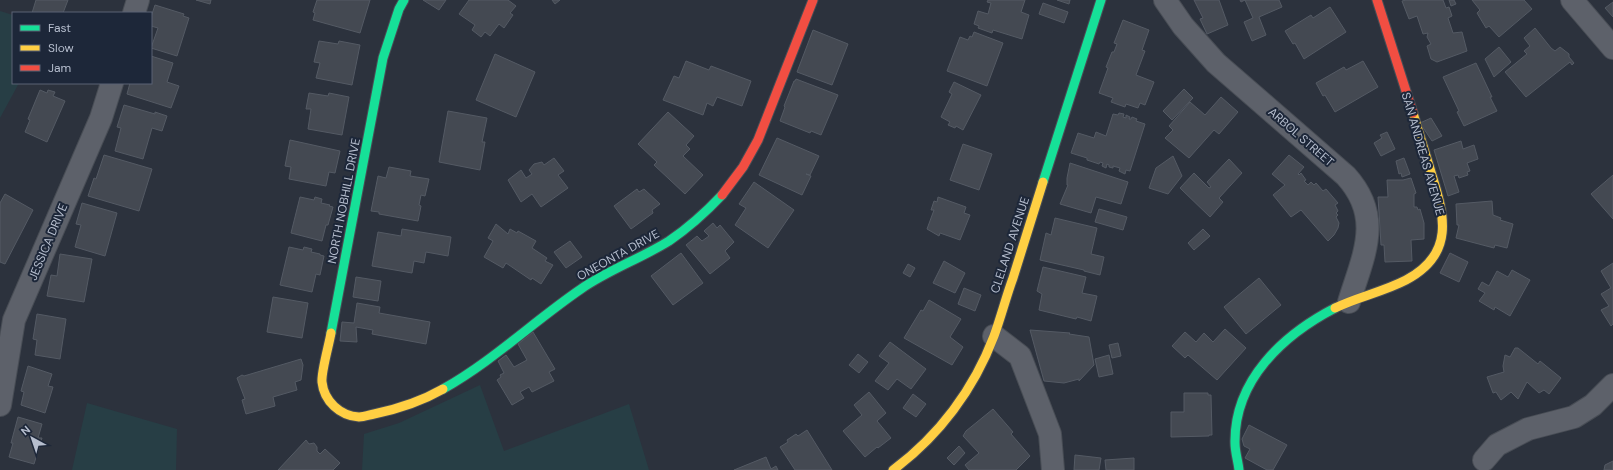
<svg xmlns="http://www.w3.org/2000/svg" width="1613" height="470" viewBox="0 0 1613 470" font-family="'DM Sans',sans-serif">
<style>
.green{fill:#273e45}
.building{fill:#444952;stroke:#545a64}
.lines{fill:none;stroke-linecap:round;stroke-linejoin:round}
.street-casing{stroke:#484d55;stroke-width:24}
.fast-casing{stroke:#484d55;stroke-width:11}
.slow-casing{stroke:#484d55;stroke-width:11}
.jam-casing{stroke:#484d55;stroke-width:11}
.street{stroke:#5d616a;stroke-width:22}
.fast{stroke:#16e098;stroke-width:9}
.slow{stroke:#ffcf43;stroke-width:9}
.jam{stroke:#f24e42;stroke-width:9}
.labels{text-anchor:middle;stroke-width:4;stroke-linejoin:round;paint-order:stroke}
.street-label{font-size:12px;fill:#b6bece;stroke:#1d2739}
</style>
<rect width="100%" height="100%" fill="#2c323d"/>
<g class="green">
<path d="M0 11 13 15V83H19L0 118Z"/>
<path d="M480 385 504 451 629 404 649 470H362L364 434 399 423Z"/>
<path d="M87 403 177 429 176 470H72Z"/>
</g>
<g class="building">
<path d="M36 0H68L63 13H32Z"/>
<path d="M196 0H211L210 4Z"/>
<path d="M317 0H370L360 33 313 20 315 13 313 12Z"/>
<path d="M423 0H446L439 10Z"/>
<path d="M469 0H508L516 6 510 13 513 15 504 28 499 24 490 36 485 32 481 37 472 30 475 25 459 14Z"/>
<path d="M552 0H560L555 4Z"/>
<path d="M988 0H1025L1021 12 1029 15 1022 39 993 30 992 33 978 28 979 26 974 24 978 11 988 14 991 3 987 2Z"/>
<path d="M1057 0H1070L1069 4Z"/>
<path d="M1194 0H1219L1228 25 1207 34 1200 19 1203 18Z"/>
<path d="M1240 0H1279L1282 7 1259 17 1266 35 1252 41 1244 22 1253 18 1245 0 1241 2Z"/>
<path d="M1406 0H1443L1446 8 1449 7 1452 16 1448 18 1453 33 1462 32 1467 51 1437 62 1431 59 1427 46 1431 44 1427 37 1428 33 1423 34 1417 16 1409 19 1402 1Z"/>
<path d="M1449 0H1454L1456 4 1451 6Z"/>
<path d="M1472 0H1524L1532 9 1499 37 1489 26 1486 28 1477 13 1480 10Z"/>
<path d="M1613 2V17L1605 8Z"/>
<path d="M1043 3 1068 12 1064 23 1039 14Z"/>
<path d="M155 5 184 14 183 16 189 18 177 56 151 48 158 28 151 26V17Z"/>
<path d="M1330 7 1346 32 1304 59 1295 43 1293 44 1285 31 1311 15 1313 18Z"/>
<path d="M1123 20 1149 30 1142 50 1145 51 1136 75 1154 82 1145 105 1140 103 1138 108 1126 104 1125 107 1111 102 1113 98 1099 93 1108 68 1106 67 1112 52H1114L1117 44 1114 43Z"/>
<path d="M1535 28 1551 48 1555 51 1560 47 1569 54V57L1574 63 1572 65 1570 62 1526 97 1505 72 1527 54 1524 51 1530 46 1524 38Z"/>
<path d="M813 30 848 44 832 85 797 72Z"/>
<path d="M974 32 1003 43 987 86 947 71 960 37 968 40 970 36 972 37Z"/>
<path d="M319 41 338 44 339 41 360 45 352 85 316 78 320 63 314 62Z"/>
<path d="M1499 47 1511 62 1494 77 1485 59Z"/>
<path d="M495 54 535 72 516 117 476 100Z"/>
<path d="M151 56 173 63 167 82 179 86 171 108 127 94 130 83H151Z"/>
<path d="M686 61 709 70 711 66 751 81 742 106 717 97 713 106 707 103 703 115 663 100 674 76 679 78Z"/>
<path d="M1363 61 1378 87 1335 112 1325 95 1323 96 1316 83 1344 67 1346 70Z"/>
<path d="M1476 63 1492 97H1490L1497 111 1464 126 1457 112 1459 111 1443 77Z"/>
<path d="M796 79 838 95 821 135 811 131 810 133 780 121 785 107 784 106 794 81H795Z"/>
<path d="M954 82 981 95 963 130 956 126 955 128 948 125 950 122 941 117 952 94 949 92Z"/>
<path d="M1184 89 1193 98 1172 120 1163 111Z"/>
<path d="M40 90 47 93 48 90 55 92 53 96 65 101 47 142 25 132 30 120 28 119Z"/>
<path d="M309 93 328 96 329 93 349 97 342 135 308 129 311 109H306Z"/>
<path d="M1221 97 1238 112 1219 134 1214 130 1189 158 1165 138 1173 130 1169 126 1190 102 1205 115Z"/>
<path d="M124 105 155 114V112L167 116 162 131 152 128 143 159 115 151 121 128 117 127Z"/>
<path d="M448 111 487 118 482 142H485L480 170 439 162Z"/>
<path d="M668 112 694 136 686 145 690 149 683 156 703 175 685 194 654 165 657 162 638 144Z"/>
<path d="M1119 113 1124 114 1123 117 1126 118V115L1130 117 1129 119H1131L1132 117 1137 119 1136 121 1145 124 1130 171 1126 170 1125 174 1119 171 1120 168 1113 166V168L1109 167V165L1107 164 1106 168 1102 166 1103 163 1100 162 1099 164 1087 160V158L1071 153 1078 133 1094 138 1096 132 1106 136 1113 114 1118 115Z"/>
<path d="M1431 118 1442 136 1432 141 1420 123Z"/>
<path d="M1387 132 1395 149 1381 156 1374 143 1382 138 1380 135Z"/>
<path d="M777 138 819 156 810 175 806 174 811 176 802 195 759 175Z"/>
<path d="M290 140 340 151 335 173 329 172 326 186 289 179 291 167 285 166Z"/>
<path d="M1461 141 1463 149 1474 145 1478 159 1467 163 1470 171 1467 172 1468 175 1459 178 1458 175 1454 176 1459 192 1448 196 1434 150Z"/>
<path d="M963 144 992 154 979 190 950 180Z"/>
<path d="M104 155 152 169 139 211 88 196 94 178 96 179Z"/>
<path d="M1289 155 1304 167 1298 174 1299 175 1301 173 1306 180 1304 181 1308 185 1311 182 1314 185 1316 183 1323 191 1326 189 1338 203 1335 205 1338 211 1336 213 1338 215 1336 217 1339 223 1338 228 1334 235 1328 241 1301 210 1291 217 1273 195 1285 185 1272 174Z"/>
<path d="M1173 156 1182 176 1168 194 1149 188 1156 168Z"/>
<path d="M554 158 564 171 558 175 568 188 541 207 532 194 521 202 508 180 521 170 526 178 532 174 529 170 534 164 542 162 544 165Z"/>
<path d="M1404 158 1410 174 1402 177 1401 173 1399 174 1396 161Z"/>
<path d="M1229 159 1242 173 1219 198 1223 202 1210 217 1180 188 1194 173 1209 188 1211 187 1207 182Z"/>
<path d="M1070 163 1128 182 1121 204 1096 197 1091 213 1060 204 1068 185H1067V178Z"/>
<path d="M389 167 411 171 410 176 429 179 425 196 421 195 419 205 421 206 418 221 379 214V212L371 211 378 176 386 178Z"/>
<path d="M1613 175V219L1591 194Z"/>
<path d="M1411 178 1416 193 1414 194V207H1417L1418 210 1420 209 1424 223V239L1411 240 1412 261 1385 262 1384 245H1381L1378 197H1388L1387 180H1403Z"/>
<path d="M754 182 794 210 768 248 735 225 746 208 739 204Z"/>
<path d="M637 189 639 192 644 189 660 204 652 210 653 213 631 229 614 206Z"/>
<path d="M5 194 33 210 5 264 0 262V203Z"/>
<path d="M300 197 314 200 315 197 322 199 321 203 330 205 329 206 333 207 328 225H326L322 241 291 233Z"/>
<path d="M938 197 966 207 964 213 970 215 960 240 940 233 939 236 927 229 934 210H931L934 201 937 202Z"/>
<path d="M1492 201 1493 215 1501 218 1500 220 1513 224 1507 248 1495 245 1494 248 1456 238 1459 225H1457L1456 204Z"/>
<path d="M82 203 117 213 105 256 75 247 81 225 76 224Z"/>
<path d="M1099 209 1127 217 1123 230 1095 222Z"/>
<path d="M1055 218 1097 228 1091 254 1104 257 1100 275 1084 271V270L1040 260 1046 233 1051 235Z"/>
<path d="M713 223 717 228 720 225 734 242 725 251 730 258 710 274 686 245 697 236 702 241 709 236 704 231Z"/>
<path d="M496 224 508 234 510 229 517 233 518 231 536 241 532 248 547 258 545 261 553 265 541 284 532 278 531 280 506 263 503 268 484 257 493 241 488 238Z"/>
<path d="M402 229 451 237 448 256 426 252 424 263 414 261 412 273 372 266 378 232 401 236Z"/>
<path d="M1203 229 1210 236 1194 250 1188 243Z"/>
<path d="M570 241 582 257 566 268 554 252Z"/>
<path d="M289 247 303 250 304 247 312 249 311 252 320 254V255L324 256 320 275 316 274 312 292 280 285Z"/>
<path d="M681 253 703 283 673 305 651 276Z"/>
<path d="M1450 253 1468 262 1459 282 1440 273Z"/>
<path d="M60 254 92 259 84 302 47 296 51 275 57 276Z"/>
<path d="M944 261 965 273 955 293 933 283Z"/>
<path d="M1613 263V324L1611 326 1601 310 1609 306 1601 294 1611 288 1601 271Z"/>
<path d="M908 264 915 268 910 277 903 273Z"/>
<path d="M1043 267 1086 277 1082 293 1097 296 1091 321 1077 317 1076 319 1039 310 1042 294 1037 291Z"/>
<path d="M1512 270 1530 280 1510 316 1495 307 1494 310 1479 301 1485 293 1478 289 1482 282 1489 286 1497 271 1508 277Z"/>
<path d="M356 277 381 281 378 301 353 297Z"/>
<path d="M1259 278 1281 305 1246 334 1224 307Z"/>
<path d="M964 288 981 295 975 311 958 304Z"/>
<path d="M273 297 308 303 302 338 267 332Z"/>
<path d="M929 300 961 319 950 337 963 347 952 365 904 338 921 310 923 311Z"/>
<path d="M357 303 380 307 379 313 430 322 426 344 372 334 373 330 356 327 357 342 340 341 342 322 354 323Z"/>
<path d="M37 314 66 319 60 359 35 355 37 340 33 339Z"/>
<path d="M1225 329 1246 348 1217 380 1188 355 1185 358 1172 346 1185 332 1196 342 1204 333 1213 342Z"/>
<path d="M1030 330 1070 333 1069 334 1089 337 1094 365 1079 381V379L1064 383 1044 381Z"/>
<path d="M533 332 555 369 549 372 554 381 532 392 529 387 520 392 524 398 512 405 497 380 501 377 500 375 504 373 498 361 506 355 514 367 527 360 518 344Z"/>
<path d="M890 342 926 369 911 389 897 379 888 390 875 381 889 363 879 356Z"/>
<path d="M1118 343 1121 356 1112 358 1109 345Z"/>
<path d="M1515 348H1518L1538 364 1540 361 1561 378 1549 394 1544 390 1539 393 1527 382 1518 399 1511 392 1501 400 1496 392 1493 393 1487 377 1504 372 1503 366 1505 355 1510 357Z"/>
<path d="M858 354 868 362 859 373 849 365Z"/>
<path d="M1109 355 1113 374 1099 377 1095 359Z"/>
<path d="M301 359 303 365 301 380 295 382 297 390 273 397 275 406 246 414 242 400 245 399 237 378 242 375 244 376Z"/>
<path d="M28 366 52 374 48 386 53 387 45 413 21 405 24 392 21 391Z"/>
<path d="M869 392 886 413 877 421 891 438 878 448 877 447 865 457 843 431 862 415 854 405Z"/>
<path d="M1184 393H1208V395H1211L1212 435H1209V436L1171 437V412H1184Z"/>
<path d="M913 394 926 404 916 417 903 408Z"/>
<path d="M993 409 1013 432 1011 434 1030 456 1016 470H969L965 465 979 453 963 436 966 431Z"/>
<path d="M18 417 42 424 38 438H42L34 464 9 457 13 443H11Z"/>
<path d="M1249 425 1287 445 1273 470H1267L1245 458 1250 449 1244 446 1242 439Z"/>
<path d="M807 430 832 470H795L780 447 788 442 787 440 796 434 798 436Z"/>
<path d="M306 440 309 444 314 443 317 447V451L320 454 325 449 340 463 333 470H278Z"/>
<path d="M959 446 965 453 954 465 947 458Z"/>
<path d="M1075 455 1101 458 1099 470H1074Z"/>
<path d="M766 457 771 469 776 466 778 470H734Z"/>
<path d="M1134 458V470H1106L1105 460Z"/>
<path d="M1613 461V470H1604L1605 465Z"/>
</g>
<g class="lines">
<g class="street-casing">
<g id="street">
<path d="M1165 0 1183 26 1216 63 1346 176C1384 218 1363 256 1349 302"/>
<path d="M1572 0 1613 48"/>
<path d="M134 13 138 0"/>
<path d="M994 336 1020 356 1050 434 1053 470"/>
<path d="M0 405 14 320 101 118 112 83"/>
<path d="M1484 460 1497 445 1528 429 1574 417 1593 405 1613 385"/>
</g>
</g>
<g class="fast-casing">
<g id="fast">
<path d="M1043 182 1101 0"/>
<path d="M331 333 383 58 399 9 404 0"/>
<path d="M443 389C493 361 534 321 581 289 608 270 640 259 669 241 688 228 706 212 722 195"/>
<path d="M1239 470C1238 461 1235 452 1235 443 1234 380 1283 335 1335 308"/>
</g>
</g>
<g class="slow-casing">
<g id="slow">
<path d="M1335 308C1357 297 1383 292 1406 280 1455 254 1445 216 1431 172 1425 152 1419 133 1413 113"/>
<path d="M331 333C329 345 321 372 322 382 324 401 340 416 359 417 364 417 369 415 374 414 398 409 422 401 443 389"/>
<path d="M893 470C939 436 974 389 994 336 1001 317 1006 297 1013 278 1023 246 1033 214 1043 182"/>
</g>
</g>
<g class="jam-casing">
<g id="jam">
<path d="M1377 0 1413 113"/>
<path d="M722 195 743 167 758 140 813 0"/>
</g>
</g>
<use href="#street" class="street"/>
<use href="#fast" class="fast"/>
<use href="#slow" class="slow"/>
<use href="#jam" class="jam"/>
</g>
<g class="labels">
<g class="street-label">
<text transform="translate(1301 137) rotate(41)" y="4">ARBOL STREET</text>
<text transform="translate(1423 154) rotate(74)" y="4">SAN ANDREAS AVENUE</text>
<text transform="translate(344 201) rotate(-79)" y="4">NORTH NOBHILL DRIVE</text>
<text transform="translate(48 242) rotate(-67)" y="4">JESSICA DRIVE</text>
<text transform="translate(1010 245) rotate(-72)" y="4">CLELAND AVENUE</text>
<text transform="translate(618 255) rotate(-29)" y="4">ONEONTA DRIVE</text>
</g>
</g>
<rect x="12" y="12" width="140" height="72" fill="#1d2739" stroke="#5a6375"/>
<rect x="20" y="25" width="20" height="6" fill="#16e098" stroke="#5a6375"/>
<text x="48" y="32" font-size="12" fill="#b6bece">Fast</text>
<rect x="20" y="45" width="20" height="6" fill="#ffcf43" stroke="#5a6375"/>
<text x="48" y="52" font-size="12" fill="#b6bece">Slow</text>
<rect x="20" y="65" width="20" height="6" fill="#f24e42" stroke="#5a6375"/>
<text x="48" y="72" font-size="12" fill="#b6bece">Jam</text>
<g transform="translate(32 438) rotate(320)" stroke="#1d2739" stroke-width="3" paint-order="stroke">
<path d="M0-3L7 15L0 10L-7 15Z" fill="#b6bece"/>
<text y="-6" font-size="11" font-weight="bold" text-anchor="middle" fill="#b6bece">N</text>
</g>
</svg>
